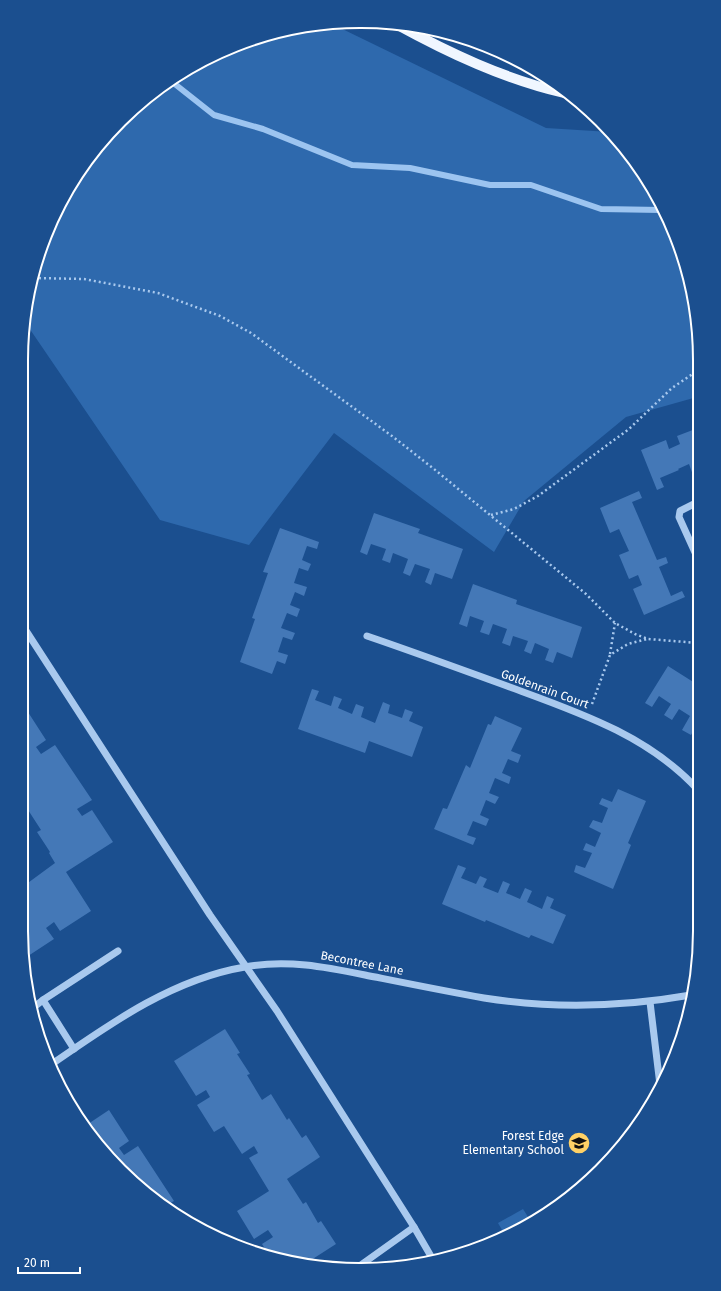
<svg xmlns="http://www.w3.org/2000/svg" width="721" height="1291" viewBox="0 0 721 1291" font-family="'Fira Sans',sans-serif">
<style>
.green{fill:#2e69ad}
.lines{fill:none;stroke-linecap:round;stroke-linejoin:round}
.stream{stroke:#9cc4f0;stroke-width:6}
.building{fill:#4478b7}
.path{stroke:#a9c9ee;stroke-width:2.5;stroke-dasharray:2 3;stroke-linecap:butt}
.minor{stroke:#a9c9ee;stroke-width:7}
.major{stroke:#f0f6ff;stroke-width:10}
.labels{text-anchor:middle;stroke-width:3;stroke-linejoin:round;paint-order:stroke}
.street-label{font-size:12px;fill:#fff;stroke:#1b4f8f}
.poi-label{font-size:12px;fill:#fff;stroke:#1b4f8f;text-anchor:end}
.rim{fill:none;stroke:#fff;stroke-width:2}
</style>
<rect width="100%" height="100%" fill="#1b4f8f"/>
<g class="green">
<path d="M330 23 546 128 610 132 643 172 682 251 697 316V397L626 417 524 501 494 552 334 433 249 545 160 520 25 322 39 252 67 191 105 136 154 91 211 56 273 33Z"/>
<path d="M523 1209 530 1220 505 1235 498 1223Z"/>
</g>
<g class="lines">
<path class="stream" d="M171 81 214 115 263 129 352 165 410 168 490 185H531L601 209 661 210"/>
</g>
<g class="building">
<path d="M698 428V461L696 462 698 474 693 475 689 464 678 469 679 470 660 478 664 487 657 490 641 450 666 440 669 449 680 444 677 436Z"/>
<path d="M639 491 642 498 632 502 657 560 666 557 668 563 659 567 671 596 682 591 685 597 644 615 633 589 642 585 638 575 629 579 619 555 629 551 619 529 610 533 600 508Z"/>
<path d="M374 513 420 529 418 533 463 549 452 579 435 573 431 585 425 582 430 569 415 564 410 576 403 573 408 559 393 553 390 563 382 560 386 549 371 544 367 555 360 552Z"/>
<path d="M280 528 319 542 317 549 307 546 302 560 311 564 308 571 299 568 294 583 307 587 304 596 295 592 290 605 300 609 297 617 287 613 281 628 295 633 292 640 283 637 278 652 288 655 285 664 277 661 272 674 240 662 255 619 252 618 268 573 263 572Z"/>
<path d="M473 584 517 600 516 604 582 627 572 658 557 652 553 663 545 660 549 649 535 643 531 654 524 651 528 641 513 636 510 646 502 643 507 629 493 624 489 635 480 632 484 621 470 616 467 627 459 624Z"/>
<path d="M668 666 698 685 699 727 696 726 691 735 682 730 690 716 679 709 672 720 664 715 671 704 659 696 652 707 645 703Z"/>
<path d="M312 689 319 691 315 700 331 706 334 696 342 699 338 708 352 714 356 704 364 707 361 717 375 723 383 702 390 705 388 713 402 718 405 709 413 712 409 721 423 727 412 757 369 741 365 753 298 729Z"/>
<path d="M26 709 46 740 36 747 41 754 55 745 92 800 77 809 82 816 92 810 113 842 66 872 91 911 60 931 54 922 46 928 54 939 25 958 21 930V888L55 863 49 853 50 852 37 832 41 830 21 799V712Z"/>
<path d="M495 716 522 728 511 751 521 755 518 763 508 759 502 773 511 777 509 784 495 778 489 793 499 797 495 804 486 800 480 815 489 819 486 826 473 821 467 835 476 838 473 845 434 829 443 808 447 809 466 765 470 768 488 724 491 725Z"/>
<path d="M618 789 646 801 628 843 631 845 613 889 574 872 576 865 585 868 592 853 583 850 586 843 595 847 601 833 589 827 593 820 602 823 608 808 599 804 602 798 612 802Z"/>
<path d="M458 865 466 868 461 878 476 884 480 876 487 879 483 887 498 893 503 881 510 884 506 893 520 899 525 888 532 891 527 902 542 909 547 896 554 899 550 908 566 915 553 944 531 935 529 938 486 920 485 922 442 904Z"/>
<path d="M225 1029 240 1053 237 1054 250 1074 247 1075 262 1100 271 1094 287 1120 289 1118 302 1138 306 1135 320 1157 287 1179 303 1204 306 1202 318 1223 321 1221 336 1244 308 1262 271 1258 262 1244 273 1237 268 1230 254 1239 237 1211 269 1191 249 1158 258 1153 254 1146 242 1154 224 1126 214 1132 197 1105 210 1097 206 1090 196 1096 174 1061Z"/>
<path d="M109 1110 129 1141 119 1148 124 1155 138 1146 174 1201 165 1206 91 1137 85 1126Z"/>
</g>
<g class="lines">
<g class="path">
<path d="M34 278 84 279 158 293 220 316 251 333 392 436 434 469 586 594 615 623 635 634 648 639 698 643"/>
<path d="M491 515 514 509 538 496 629 429 672 388 697 371"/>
<path d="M610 654 615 623"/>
<path d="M592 704 610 655 628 644 647 639"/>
</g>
<g class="minor">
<path d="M698 502 680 511 679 517 698 559"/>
<path d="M21 623 210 915 277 1011 414 1227"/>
<path d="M367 636C414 652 460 669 507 686 575 711 649 735 699 791"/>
<path d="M650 1002 660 1085"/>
<path d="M34 1007 43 1000"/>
<path d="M74 1049 43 1000 118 951"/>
<path d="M52 1064C111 1023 173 979 245 967 286 959 326 967 365 975 405 983 444 991 484 998 553 1009 622 1007 691 995"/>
<path d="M358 1267 414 1227 432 1258"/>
</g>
<path class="major" d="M396 24C449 53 504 79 564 93"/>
</g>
<defs>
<g id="school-disc" transform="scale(1.15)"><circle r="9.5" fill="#ffd166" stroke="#1b4f8f"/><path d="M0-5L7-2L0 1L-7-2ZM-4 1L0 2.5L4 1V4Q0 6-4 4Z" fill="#111"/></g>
</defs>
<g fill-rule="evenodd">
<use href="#school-disc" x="579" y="1143"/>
</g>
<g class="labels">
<g class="street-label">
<text transform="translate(545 689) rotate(20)" y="4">Goldenrain Court</text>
<text transform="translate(362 963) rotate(11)" y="4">Becontree Lane</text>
</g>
<g class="poi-label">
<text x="564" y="1140">Forest Edge<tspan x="564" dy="14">Elementary School</tspan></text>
</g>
</g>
<path d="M0 0H721V1291H0ZM360 28H361A332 332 0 0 1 693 360V931A332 332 0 0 1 361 1263H360A332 332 0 0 1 28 931V360A332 332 0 0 1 360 28Z" fill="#1b4f8f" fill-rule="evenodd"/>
<path class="rim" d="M360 28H361A332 332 0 0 1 693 360V931A332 332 0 0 1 361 1263H360A332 332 0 0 1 28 931V360A332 332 0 0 1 360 28Z"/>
<path d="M18 1267v6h62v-6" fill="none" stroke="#ffffff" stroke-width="2"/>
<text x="24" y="1267" font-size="12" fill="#ffffff" stroke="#1b4f8f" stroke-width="3" paint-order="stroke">20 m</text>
</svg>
